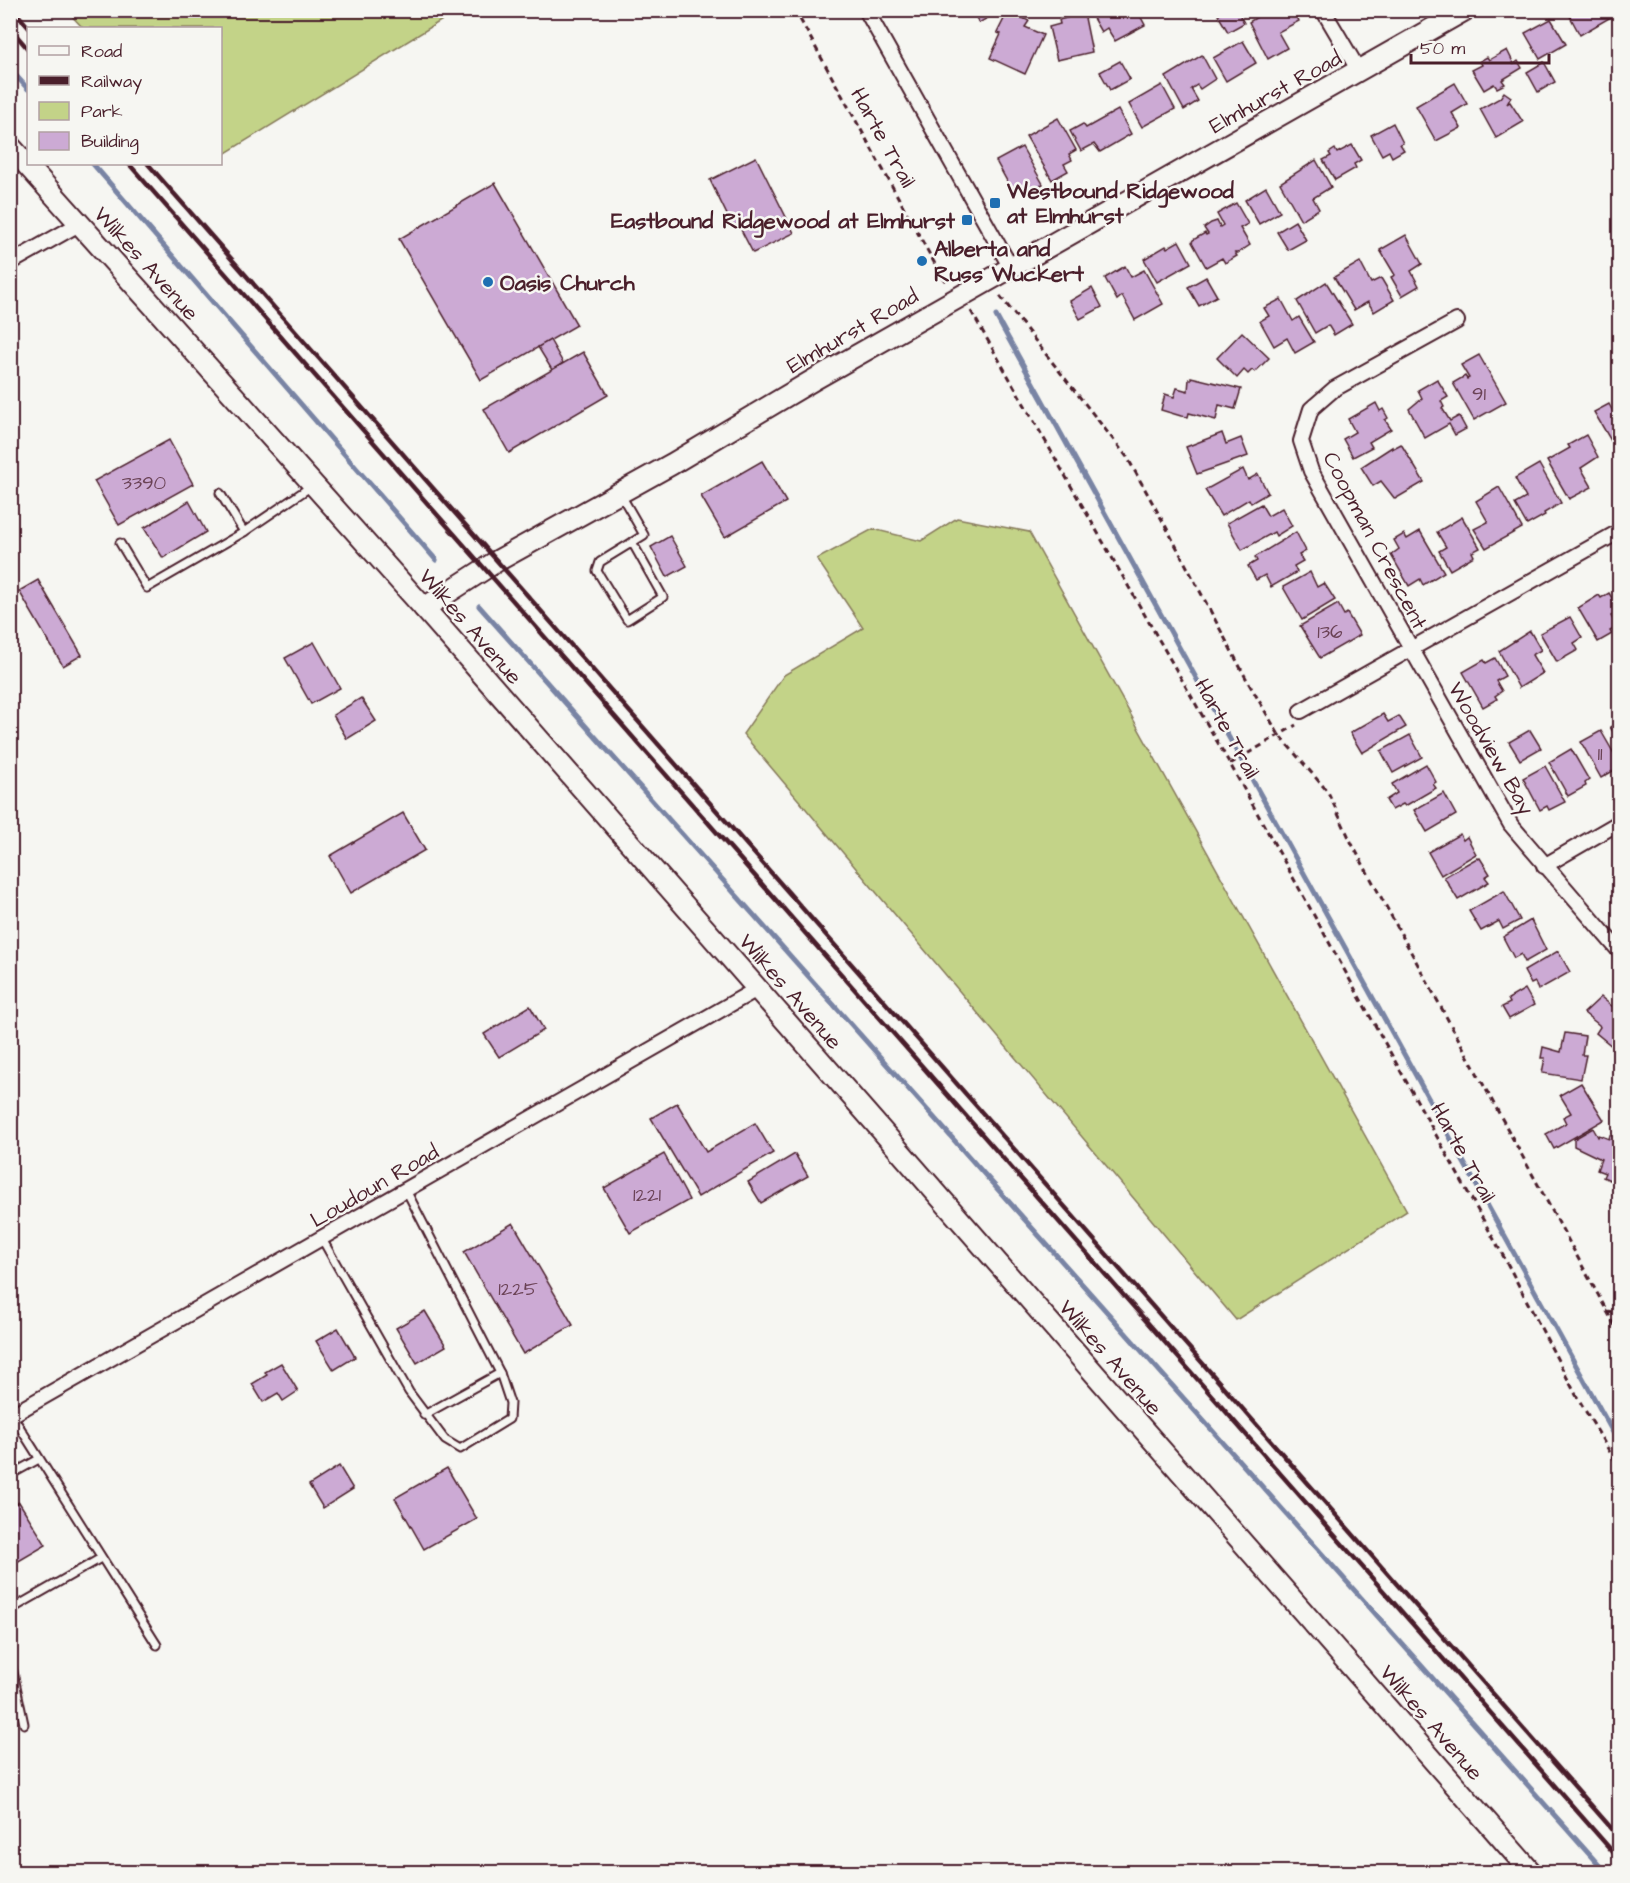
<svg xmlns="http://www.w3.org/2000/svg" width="1630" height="1883" viewBox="0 0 1630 1883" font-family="'Architects Daughter',sans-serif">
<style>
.green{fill:#c3d388;stroke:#86795a;stroke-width:1.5}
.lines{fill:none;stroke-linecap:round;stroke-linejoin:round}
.stream{stroke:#7984a4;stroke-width:5}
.building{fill:#ccaad4;stroke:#4a1f2b;stroke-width:1.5}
.lane-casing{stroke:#4a1f2b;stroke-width:11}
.street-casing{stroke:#4a1f2b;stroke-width:18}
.secondary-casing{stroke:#4a1f2b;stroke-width:24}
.path{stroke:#4a1f2b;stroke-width:3;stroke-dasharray:6 4.5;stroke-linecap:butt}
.lane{stroke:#f6f6f2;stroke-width:7}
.street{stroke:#f6f6f2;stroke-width:14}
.secondary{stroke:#f6f6f2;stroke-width:20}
.rail{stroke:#4a1f2b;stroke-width:4.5}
.poi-dot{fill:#1f6fb2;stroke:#f6f6f2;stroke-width:2}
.labels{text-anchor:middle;stroke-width:5;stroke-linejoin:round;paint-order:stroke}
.number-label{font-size:20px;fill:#6a4255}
.street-label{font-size:22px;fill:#4a1f2b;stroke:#f6f6f2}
.poi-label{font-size:22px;font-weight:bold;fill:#4a1f2b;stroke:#f6f6f2;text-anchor:start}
</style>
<rect width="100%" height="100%" fill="#f6f6f2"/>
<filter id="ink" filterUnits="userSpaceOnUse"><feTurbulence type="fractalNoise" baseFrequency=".0167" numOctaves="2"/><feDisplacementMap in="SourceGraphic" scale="12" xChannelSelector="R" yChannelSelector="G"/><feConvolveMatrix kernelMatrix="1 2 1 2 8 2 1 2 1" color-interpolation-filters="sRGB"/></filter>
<g filter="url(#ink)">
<g class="green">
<path d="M67 11H457L221 156 220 28H83Z"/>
<path d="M957 518 1029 532 1407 1211 1236 1320 743 734 784 675 863 628 817 559 873 529 921 541Z"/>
</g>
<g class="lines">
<g class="stream">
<path d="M10 69 28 89"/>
<path d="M93 164 436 560"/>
<path d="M996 316 1620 1445"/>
<path d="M479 606 1605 1872"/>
</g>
</g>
<g class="building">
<path d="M972 10H1001L979 23Z"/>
<path d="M1095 10H1137L1145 25 1115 41 1107 28 1101 32 1090 13Z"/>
<path d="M1225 10H1237L1244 23 1228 32 1218 15Z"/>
<path d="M1268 10H1293L1299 21 1278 32 1287 48 1268 59 1249 22Z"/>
<path d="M1568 10H1608L1611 17 1580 35 1567 11Z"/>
<path d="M1008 11 1029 21 1025 27 1043 35 1025 74 990 58 1001 34 997 33Z"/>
<path d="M1084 13 1092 52 1057 60 1049 27 1060 24 1059 20Z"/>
<path d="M1551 19 1566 44 1540 59 1525 33Z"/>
<path d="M1243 41 1256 63 1226 81 1213 58Z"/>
<path d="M1507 50 1514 64 1518 61 1522 68 1502 80 1505 84 1497 88 1494 84 1484 90 1472 70 1482 65 1480 61 1487 57 1489 60Z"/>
<path d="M1202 55 1215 79 1200 89 1197 85 1191 89 1198 101 1184 110 1166 77Z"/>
<path d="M1120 61 1130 79 1110 90 1100 72Z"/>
<path d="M1544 62 1555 82 1538 92 1527 72Z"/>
<path d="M1455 83 1467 104 1452 113 1461 128 1436 141 1416 106Z"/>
<path d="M1162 85 1175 109 1142 127 1129 104Z"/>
<path d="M1504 92 1511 97 1507 104 1510 102 1523 122 1496 138 1480 109 1500 98Z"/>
<path d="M1118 110 1131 134 1100 152 1094 144 1081 151 1070 131 1083 124 1086 128Z"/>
<path d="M1058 118 1076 150 1069 154 1072 160 1064 164 1068 171 1052 180 1026 136Z"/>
<path d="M1393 123 1403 143 1400 144 1404 150 1392 157 1389 151 1382 155 1371 135Z"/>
<path d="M1352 145 1361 160 1354 164 1356 168 1335 180 1323 160 1331 156 1329 153 1335 149 1337 153Z"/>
<path d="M1022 147 1043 184 1028 193 1024 186 1013 192 996 161Z"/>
<path d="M756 157 794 233 753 253 738 224 733 227 710 180Z"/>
<path d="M1316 160 1331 187 1313 198 1319 209 1301 220 1280 183Z"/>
<path d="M495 183 577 325 481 380 399 239Z"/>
<path d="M1266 187 1280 212 1259 224 1245 200Z"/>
<path d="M1236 203 1248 224 1240 228 1250 245 1238 253H1235L1237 256 1225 263 1222 258 1206 267 1192 242 1193 240 1205 233 1206 235 1208 234 1204 228 1211 223 1217 221 1220 227 1223 225 1217 214Z"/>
<path d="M1295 221 1306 240 1288 250 1277 232Z"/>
<path d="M1406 235 1422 264 1411 271 1419 286 1402 296 1391 277 1395 275 1380 250Z"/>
<path d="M1179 241 1191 263 1157 282 1144 259 1166 246 1167 248Z"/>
<path d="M1360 262 1371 283 1381 278 1394 300 1374 312 1368 302 1354 310 1334 277Z"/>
<path d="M1125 266 1131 277 1144 270 1163 304 1135 320 1122 296 1117 300 1105 278Z"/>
<path d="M1206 277 1217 296 1199 306 1188 287Z"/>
<path d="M1326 282 1352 324 1334 335 1328 325 1315 333 1297 301Z"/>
<path d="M1092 288 1102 307 1080 319 1070 301Z"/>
<path d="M1281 299 1293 321 1299 317 1314 342 1295 353 1287 338 1274 346 1260 321 1269 316 1264 308Z"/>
<path d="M1242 332 1269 358 1255 372 1252 370 1248 374 1244 370 1237 378 1217 358Z"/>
<path d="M550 340 563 363 552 370 538 347Z"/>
<path d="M583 352 608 395 509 453 484 409Z"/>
<path d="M1479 355 1506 402 1474 420 1453 383 1465 376 1467 379 1469 378 1461 365Z"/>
<path d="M1191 377 1241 389 1235 409 1219 405 1216 420 1189 413 1188 417 1181 416 1161 410 1165 394 1174 397 1177 388 1188 391 1189 379 1191 380Z"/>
<path d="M1437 379 1448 397 1441 401 1444 407 1442 408 1450 421 1459 416 1466 429 1455 435 1449 424 1425 438 1409 409 1422 398 1418 390Z"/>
<path d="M1376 403 1380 411 1383 409 1388 418 1385 420 1391 429 1369 442 1372 447 1353 457 1343 439 1355 432 1348 419Z"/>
<path d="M1609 404 1615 415 1620 412V462L1615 454 1617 453 1613 444 1594 412Z"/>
<path d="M1222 433 1226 444 1241 438 1248 456 1197 474 1186 447Z"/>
<path d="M1586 435 1598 457 1581 468 1592 487 1569 499 1547 461 1570 448 1568 445Z"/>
<path d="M169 440 193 484 119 525 94 481Z"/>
<path d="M1401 444 1424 482 1395 499 1381 481 1373 486 1361 467 1392 447V449Z"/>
<path d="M762 461 786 502 725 537 701 496Z"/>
<path d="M1539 464 1561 503 1544 513 1545 515 1527 525 1515 504 1526 498 1515 478Z"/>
<path d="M1243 469 1248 480 1258 474 1268 493 1251 503 1249 499 1221 516 1205 490Z"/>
<path d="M1499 487 1522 528 1486 548 1474 529 1488 522 1476 501Z"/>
<path d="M189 501 206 532 163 558 144 528Z"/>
<path d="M1261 504 1268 516 1282 508 1292 526 1276 536 1274 532 1242 550 1227 523Z"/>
<path d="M1462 517 1480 548 1472 552 1474 556 1450 570 1439 551 1446 547 1437 532Z"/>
<path d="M1420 531 1444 572 1423 585 1420 579 1409 586 1391 555 1399 549 1394 540 1404 534 1407 539Z"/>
<path d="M1296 532 1306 551 1299 555 1303 561 1294 566 1297 572 1271 587 1265 575 1256 580 1248 566 1257 561 1255 557Z"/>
<path d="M670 536 687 566 667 577 651 547Z"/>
<path d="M1310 572 1317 587 1324 583 1335 600 1302 620 1283 587Z"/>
<path d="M38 580 82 655 63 666 19 591Z"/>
<path d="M1609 593 1620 611 1611 616 1617 627 1610 631 1612 634 1598 642 1578 608 1599 595 1601 598Z"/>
<path d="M1338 604 1344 615 1347 613 1360 635 1320 658 1300 626Z"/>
<path d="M1570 617 1582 638 1574 643 1578 650 1557 662 1540 633Z"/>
<path d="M1530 631 1541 650 1532 655 1543 673 1519 688 1499 651Z"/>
<path d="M314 642 340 688 311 704 285 658Z"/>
<path d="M1495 658 1505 676 1496 681 1502 691 1495 696 1497 699 1483 707 1463 672 1484 660 1486 663Z"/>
<path d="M361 698 376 721 347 739 333 715Z"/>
<path d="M1383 714 1388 722 1399 716 1406 727 1362 753 1350 733Z"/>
<path d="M1620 721V743L1610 727Z"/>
<path d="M1530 730 1541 748 1520 760 1509 742Z"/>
<path d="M1601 731 1620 764V767L1601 778 1581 742Z"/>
<path d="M1410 735 1422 757 1393 773 1381 751Z"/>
<path d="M1571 749 1589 780 1585 783 1586 786 1568 796 1549 762Z"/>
<path d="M1426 764 1436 782 1433 784 1436 788 1405 806 1403 804 1392 810 1386 800 1397 793 1392 784Z"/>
<path d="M1545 766 1565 802 1549 810 1547 806 1540 810 1523 778Z"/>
<path d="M1444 793 1456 815 1427 832 1414 810Z"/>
<path d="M403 813 425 850 351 893 330 856Z"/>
<path d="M1460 834 1463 840 1467 837 1476 854 1441 875 1428 852Z"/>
<path d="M1477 858 1478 859 1480 858 1490 874 1485 877 1489 882 1458 900 1444 877Z"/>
<path d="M1504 891 1520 920 1503 929 1499 921 1481 931 1469 911Z"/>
<path d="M1531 920 1546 950 1525 962 1521 954 1514 958 1503 937Z"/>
<path d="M1558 951 1570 972 1538 990 1535 982 1531 984 1524 971Z"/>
<path d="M1525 989 1534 1005 1509 1019 1502 1007 1510 1003 1508 999Z"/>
<path d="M1601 997 1618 1011 1620 1009V1039L1613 1047 1596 1033 1600 1027 1599 1025 1584 1013Z"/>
<path d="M530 1006 544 1030 499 1057 484 1034Z"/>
<path d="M1565 1033 1585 1036 1582 1055H1586L1581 1079 1542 1073 1545 1058H1541L1543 1047 1561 1052Z"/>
<path d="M1581 1083 1604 1120 1554 1149 1546 1134 1566 1123 1563 1117 1571 1113 1560 1095Z"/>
<path d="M677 1103 706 1152 755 1123 773 1153 698 1197 651 1118Z"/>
<path d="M1593 1128 1598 1137 1599 1135 1609 1139 1610 1135 1620 1139V1177L1617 1183 1603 1177 1605 1173 1597 1170 1601 1159 1574 1146V1139Z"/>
<path d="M664 1154 689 1200 630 1233 604 1188Z"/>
<path d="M795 1154 808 1176 761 1203 748 1182Z"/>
<path d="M513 1223 573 1325 523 1354 464 1252Z"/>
<path d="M425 1311 446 1346 417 1363 396 1328Z"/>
<path d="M338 1328 355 1357 334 1370 316 1341Z"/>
<path d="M281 1363 298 1391 283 1401 278 1393 263 1402 252 1384 267 1375 265 1372Z"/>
<path d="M339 1466 353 1489 323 1508 309 1485Z"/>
<path d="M447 1468 477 1519 424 1549 395 1498Z"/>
<path d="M19 1502 46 1545 17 1562 10 1551V1507Z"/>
</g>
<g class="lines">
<g class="lane-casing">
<g id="lane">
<path d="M220 493 244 532"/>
<path d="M621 495 644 535 600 562 597 571 627 620 663 597 632 542"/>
<path d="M120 543 147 588 244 532 313 485"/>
<path d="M322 1239 409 1392 445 1440 460 1449 509 1419 510 1403 500 1373 406 1190"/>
<path d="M12 1415 157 1645"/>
<path d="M424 1415 500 1373"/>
<path d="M10 1475 39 1459"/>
<path d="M10 1610 101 1558"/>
<path d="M10 1658 24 1724"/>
</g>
</g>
<g class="street-casing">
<g id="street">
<path d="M866 10 1011 268"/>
<path d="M1323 10 1359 71"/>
<path d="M10 263 79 224"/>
<path d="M1457 321 1334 389 1311 409 1301 441 1311 471 1511 825 1620 952"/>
<path d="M1301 711 1620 531"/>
<path d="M1544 866 1620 822"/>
<path d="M10 1416 757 989"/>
</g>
</g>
<g class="secondary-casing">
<g id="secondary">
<path d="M10 146 424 608 1531 1872"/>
<path d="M424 608 497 561 672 464 815 379 1465 10"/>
</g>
</g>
<g class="path">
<path d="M795 10 941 275 948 283"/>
<path d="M1000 296 1127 457 1166 527 1248 682 1279 735 1328 792 1352 844 1620 1335"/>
<path d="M971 311 1230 764 1506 1261 1576 1395 1620 1469"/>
<path d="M1230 764 1296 725"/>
<path d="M1606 1311 1620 1313"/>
</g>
<use href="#lane" class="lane"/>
<use href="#street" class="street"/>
<use href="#secondary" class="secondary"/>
<g class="rail">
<path d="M14 10 29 28"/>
<path d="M10 28 28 49"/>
<path d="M129 164 1620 1860"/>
<path d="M148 164 1620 1838"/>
</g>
</g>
</g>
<g class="poi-dot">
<rect x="989" y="197" width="12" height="12" rx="3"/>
<rect x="961" y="214" width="12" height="12" rx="3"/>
<circle cx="922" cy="261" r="6"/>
<circle cx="488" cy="282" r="6"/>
</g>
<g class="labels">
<g class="number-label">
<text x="1479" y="400">91</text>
<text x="144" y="489">3390</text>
<text x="1330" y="638">136</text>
<text x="1600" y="760">11</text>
<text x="647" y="1201">1221</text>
<text x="518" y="1295">1225</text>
</g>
<g class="street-label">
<text transform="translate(1275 91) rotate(-29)" y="8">Elmhurst Road</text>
<text transform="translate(884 137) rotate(61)" y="8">Harte Trail</text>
<text transform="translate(147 263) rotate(48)" y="8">Wilkes Avenue</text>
<text transform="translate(852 330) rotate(-30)" y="8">Elmhurst Road</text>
<text transform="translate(1376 540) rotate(62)" y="8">Coopman Crescent</text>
<text transform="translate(471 626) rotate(49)" y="8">Wilkes Avenue</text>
<text transform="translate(1228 728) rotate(61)" y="8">Harte Trail</text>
<text transform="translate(1492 748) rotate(60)" y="8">Woodview Bay</text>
<text transform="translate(791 991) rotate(49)" y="8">Wilkes Avenue</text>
<text transform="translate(1464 1152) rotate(61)" y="8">Harte Trail</text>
<text transform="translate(374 1185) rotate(-30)" y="8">Loudoun Road</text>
<text transform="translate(1111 1357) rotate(49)" y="8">Wilkes Avenue</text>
<text transform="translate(1432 1722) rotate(49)" y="8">Wilkes Avenue</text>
</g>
<g class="poi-label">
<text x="1007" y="198">Westbound Ridgewood<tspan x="1007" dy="25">at Elmhurst</tspan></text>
<text x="955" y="228" text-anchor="end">Eastbound Ridgewood at Elmhurst</text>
<text x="934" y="256">Alberta and<tspan x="934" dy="25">Russ Wuckert</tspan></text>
<text x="500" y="290">Oasis Church</text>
</g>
</g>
<rect width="1630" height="1883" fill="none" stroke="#f6f6f2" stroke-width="36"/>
<rect x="18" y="18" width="1594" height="1847" fill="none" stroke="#4a1f2b" stroke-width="2" filter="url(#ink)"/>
<rect x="27" y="27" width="195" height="138" fill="#f6f6f2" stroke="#b1a0a2" stroke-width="1.5"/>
<rect x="39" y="46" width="30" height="9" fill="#f6f6f2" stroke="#b1a0a2" stroke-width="1.5"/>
<text x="81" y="57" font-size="18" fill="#4a1f2b">Road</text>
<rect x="39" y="76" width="30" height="9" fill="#4a1f2b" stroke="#b1a0a2" stroke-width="1.5"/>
<text x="81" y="87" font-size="18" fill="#4a1f2b">Railway</text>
<rect x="39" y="102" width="30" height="18" fill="#c3d388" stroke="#b1a0a2" stroke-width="1.5"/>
<text x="81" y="117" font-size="18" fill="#4a1f2b">Park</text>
<rect x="39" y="132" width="30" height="18" fill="#ccaad4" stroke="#b1a0a2" stroke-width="1.5"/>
<text x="81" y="147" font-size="18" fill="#4a1f2b">Building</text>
<path d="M1411 54v9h138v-9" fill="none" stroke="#4a1f2b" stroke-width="3"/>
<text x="1420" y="54" font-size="18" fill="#4a1f2b" stroke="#f6f6f2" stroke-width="4.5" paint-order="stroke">50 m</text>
</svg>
